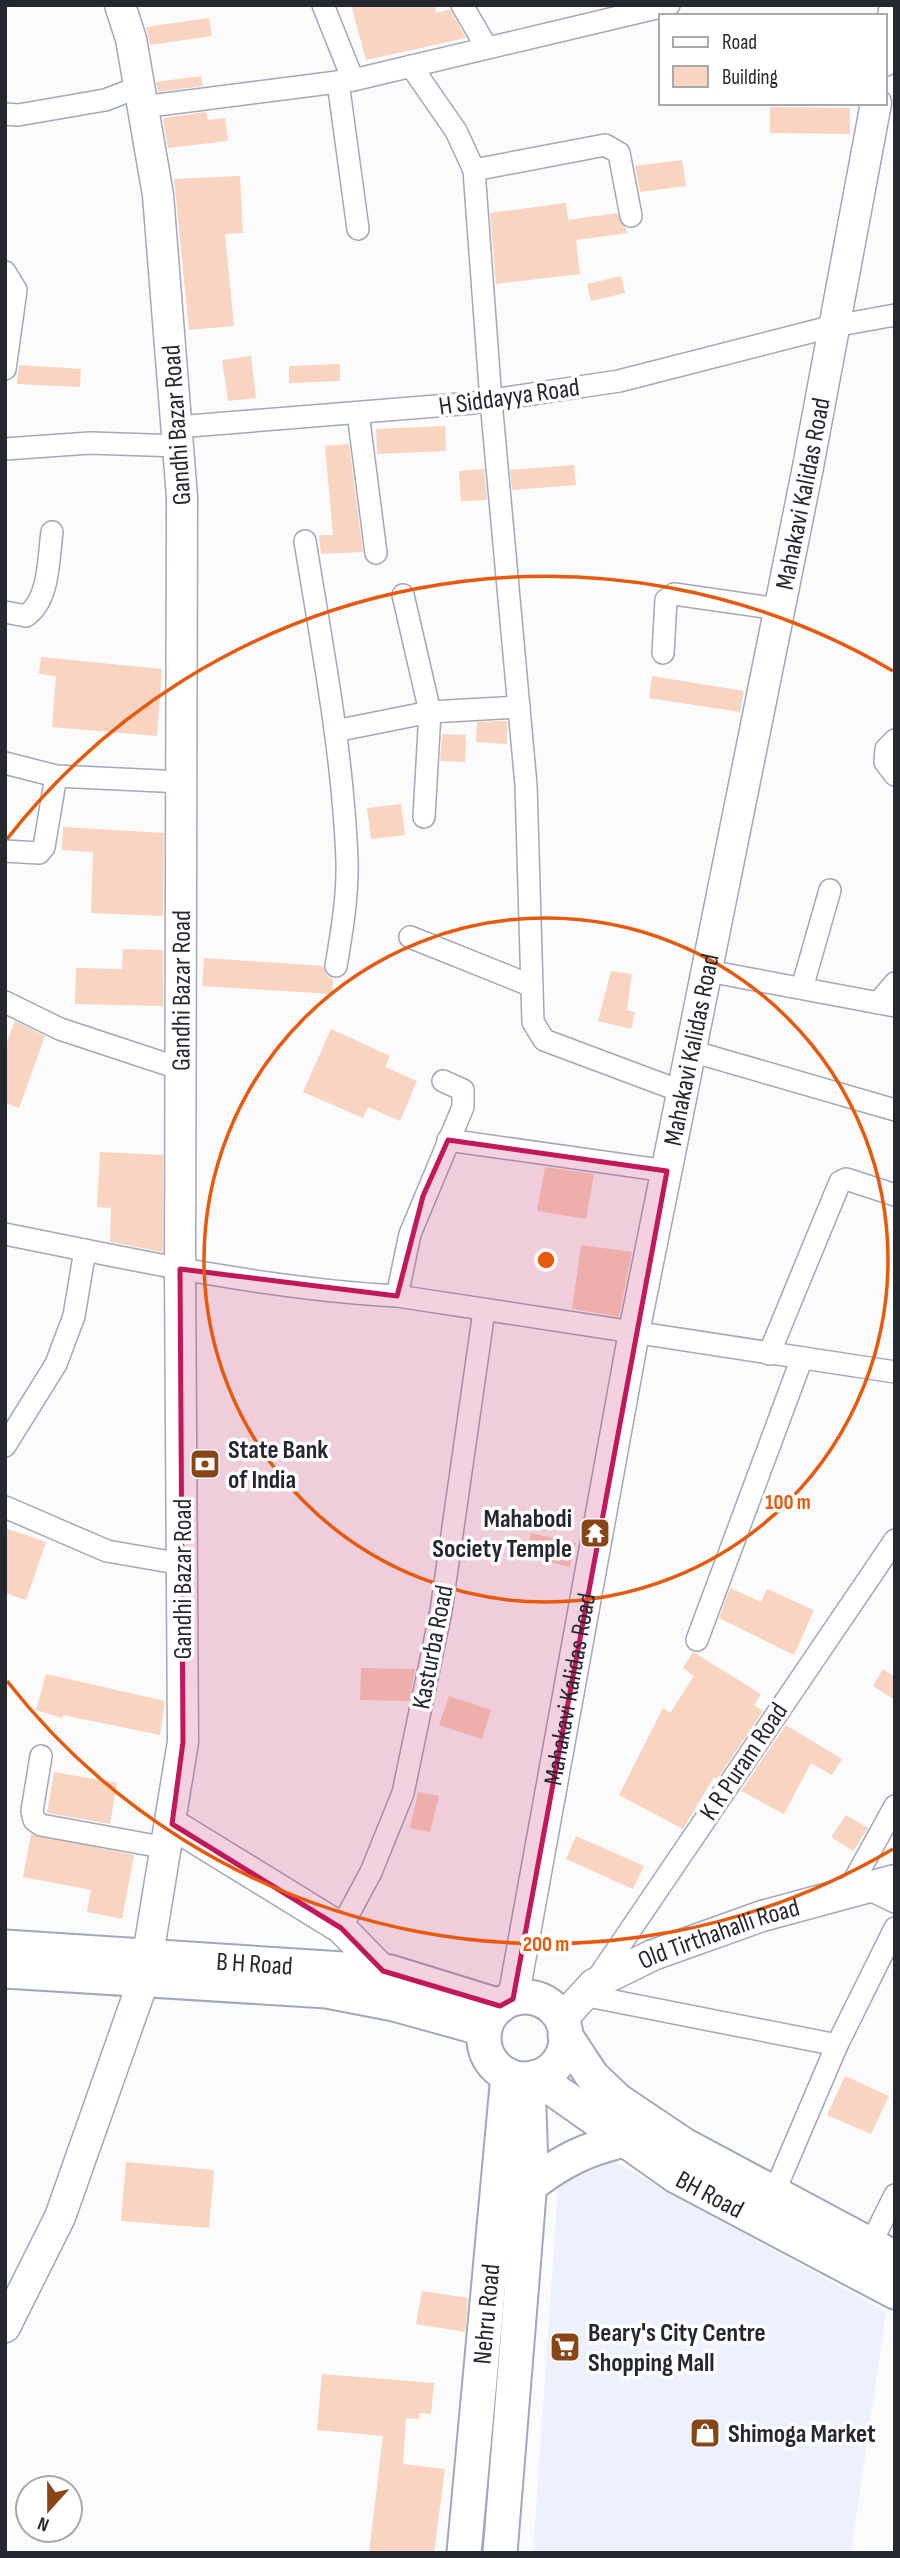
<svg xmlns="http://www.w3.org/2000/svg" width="900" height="2558" viewBox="0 0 900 2558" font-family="'Sofia Sans Condensed',sans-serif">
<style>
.built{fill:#edf1fd}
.building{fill:#f9d4c0}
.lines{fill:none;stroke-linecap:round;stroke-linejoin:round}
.street-casing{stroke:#a1a8bd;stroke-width:24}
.secondary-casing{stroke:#a1a8bd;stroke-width:33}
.primary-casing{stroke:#a1a8bd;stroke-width:37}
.street{stroke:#fff;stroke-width:21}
.secondary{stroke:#fff;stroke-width:30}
.primary{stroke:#fff;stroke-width:33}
.marked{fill:#c2185b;fill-opacity:0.2;stroke:#c2185b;stroke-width:5;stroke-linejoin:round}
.ring{fill:none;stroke:#e8590c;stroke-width:3.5}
.labels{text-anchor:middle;stroke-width:7;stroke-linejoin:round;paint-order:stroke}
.street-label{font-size:26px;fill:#262830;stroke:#fff}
.poi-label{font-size:26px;font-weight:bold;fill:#262830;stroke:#fff;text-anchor:start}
.centre{fill:#e8590c;stroke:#fff;stroke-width:3.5}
.ring-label{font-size:21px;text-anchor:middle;font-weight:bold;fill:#e8590c;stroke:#fff;stroke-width:7;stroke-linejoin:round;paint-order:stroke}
</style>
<rect width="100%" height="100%" fill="#fbfbfb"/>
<path class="built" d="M604 2156 886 2312 851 2553H533L559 2174Z"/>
<g class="building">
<path d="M351 5H435L436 13 450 9 466 38 366 60Z"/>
<path d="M209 18 212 36 150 45 146 27Z"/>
<path d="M201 76 203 86 158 92 156 82Z"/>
<path d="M770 107 850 108V134L770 133Z"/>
<path d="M206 112 208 120 225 118 228 141 168 148 163 118Z"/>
<path d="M682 160 686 186 640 192 635 166Z"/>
<path d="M240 176 243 233 225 234 234 326 189 330 174 179Z"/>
<path d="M566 203 568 220 617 213 628 233 576 240 580 274 496 284 490 213Z"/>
<path d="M621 276 625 293 591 301 587 284Z"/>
<path d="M251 356 256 398 228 401 222 360Z"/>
<path d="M340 364V381L289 383V366Z"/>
<path d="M19 365 81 369 80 387 17 384Z"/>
<path d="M445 426 446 451 377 454 376 429Z"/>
<path d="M349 444 363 552 321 554 319 535H333L325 446Z"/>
<path d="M574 465 576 485 512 490 510 470Z"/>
<path d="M484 469 487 500 461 501 459 471Z"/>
<path d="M41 657 162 669 157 736 52 727 56 676 39 674Z"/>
<path d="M652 676 744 691 740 712 649 698Z"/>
<path d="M507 721V744L476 742 477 722Z"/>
<path d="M442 734 466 735 465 762 440 761Z"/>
<path d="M401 804 405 835 371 839 367 808Z"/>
<path d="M63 827 164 833 163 916 91 913 93 852 62 850Z"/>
<path d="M123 949 163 950V1006L75 1004 76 968 122 969Z"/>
<path d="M204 958 323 966 327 976 333 979 332 994 202 986Z"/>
<path d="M611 971 632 974 627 1010 635 1012 631 1029 598 1021Z"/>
<path d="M15 1021 45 1036 19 1108 5 1103V1047Z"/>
<path d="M331 1029 390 1056 385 1067 417 1081 400 1121 368 1107 363 1118 303 1092Z"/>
<path d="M100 1152 163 1155V1252L110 1242 111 1208 97 1207Z"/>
<path d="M545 1167 594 1174 586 1219 537 1211Z"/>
<path d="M581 1245 632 1252 619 1317 572 1309Z"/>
<path d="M5 1528 46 1542 26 1600 5 1593Z"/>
<path d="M531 1533 576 1543 570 1567 525 1557Z"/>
<path d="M730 1588 761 1602 767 1589 814 1610 794 1655 719 1618Z"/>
<path d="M693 1652 761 1694 754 1705 763 1711 717 1779 714 1777 683 1829 619 1795 663 1708 670 1713 694 1676 683 1668Z"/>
<path d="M361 1668 415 1669 409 1701 360 1700Z"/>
<path d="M883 1669 895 1677V1700L873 1686Z"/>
<path d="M46 1674 165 1701 160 1735 63 1715 62 1718 36 1710Z"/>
<path d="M449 1696 491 1710 482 1739 439 1725Z"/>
<path d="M786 1725 842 1759 832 1775 811 1763 784 1814 741 1791Z"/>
<path d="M54 1772 117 1783 110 1824 47 1813Z"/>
<path d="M418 1792 439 1796 430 1832 410 1828Z"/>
<path d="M846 1815 868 1828 853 1851 831 1837Z"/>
<path d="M31 1834 134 1855 122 1919 87 1912 91 1890 23 1877Z"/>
<path d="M576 1836 644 1866 633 1889 566 1859Z"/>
<path d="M845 2076 889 2096 871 2134 827 2115Z"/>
<path d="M126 2162 214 2170 209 2228 121 2221Z"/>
<path d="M422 2291 468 2298 465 2332 416 2324Z"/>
<path d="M322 2374 434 2383 431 2414 419 2413V2419L406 2418 403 2464 445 2469 434 2553H369L383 2436 317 2430Z"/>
</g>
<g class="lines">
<g class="street-casing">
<g id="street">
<path d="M323 5 353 80"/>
<path d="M462 5 487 48"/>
<path d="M411 66 456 131 474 170 491 401 526 785 533 1022 544 1040 683 1092"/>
<path d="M338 82 358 229"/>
<path d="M142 107 353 80 669 5"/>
<path d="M5 114 18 115 105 100 139 87"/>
<path d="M474 170 605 145 619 153 631 216"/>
<path d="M5 272 16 290 5 369"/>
<path d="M358 413 376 553"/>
<path d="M177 427 473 403 619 381 834 326 895 315"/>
<path d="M5 449 90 443 179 446"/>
<path d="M305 541C322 647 343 753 347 860 348 895 342 931 336 966"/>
<path d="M403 595 430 712 424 817"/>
<path d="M5 612 26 616C50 599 48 560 52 532"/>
<path d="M663 653 666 600 674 594 779 609"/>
<path d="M335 731 430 712 519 707"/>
<path d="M895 740 886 749 885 762 895 775"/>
<path d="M5 763 56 776 182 782"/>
<path d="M5 851 39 853 44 847 56 776"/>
<path d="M410 937 532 986"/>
<path d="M708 971 895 1006"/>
<path d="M802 988 830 890"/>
<path d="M5 1002 60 1029 181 1069"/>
<path d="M878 1003 895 983"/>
<path d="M691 1051 895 1110"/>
<path d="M448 1140 667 1171"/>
<path d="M5 1234C134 1260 266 1289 397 1296L895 1372"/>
<path d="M397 1296 410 1234 463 1107V1090L443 1081"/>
<path d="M769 1354 840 1182 846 1179 895 1195"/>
<path d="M5 1446 56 1364 74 1316 85 1250"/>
<path d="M5 1507 107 1551 182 1564"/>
<path d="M697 1640 802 1358"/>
<path d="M41 1756 32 1811 34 1820 41 1825 167 1848"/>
<path d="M866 1888 895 1902"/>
<path d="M847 1893 895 1806"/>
<path d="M341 1928 371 1872 403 1793 441 1611 484 1311"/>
<path d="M595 1982 895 1540"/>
<path d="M583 1995 837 2045"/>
<path d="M773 2195 837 2045 895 1928"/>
<path d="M870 2245 895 2195"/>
</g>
</g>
<g class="secondary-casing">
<g id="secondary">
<path d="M884 61 895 6"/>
<path d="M172 1824 341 1928 383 1971"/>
<path id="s1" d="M513 1999 634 1332 808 467 876 103"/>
<path id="s2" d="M561 2020 594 1984 653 1955 762 1916 895 1880"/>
<path id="s3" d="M5 2327 60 2217 144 1979 183 1742 180 1269 182 497 158 195 131 39 120 5"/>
</g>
</g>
<g class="primary-casing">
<g id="primary">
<path id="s4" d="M5 1947 390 1972 500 2006"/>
<path d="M5 1971 327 1991 394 2004 484 2029"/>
<circle cx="525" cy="2038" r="41"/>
<path d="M565 2035 592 2076 617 2100 684 2145 895 2258"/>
<path id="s5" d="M536 2077 676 2176 895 2292"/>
<path d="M529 2186C562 2161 585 2149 625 2140"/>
<path id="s6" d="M464 2553 508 2075"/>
<path d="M500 2553 531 2169 528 2079"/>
</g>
</g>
<use href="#street" class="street"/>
<use href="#secondary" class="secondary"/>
<use href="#primary" class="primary"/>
</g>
<path class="marked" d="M448 1140 667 1171 513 1999 500 2006 383 1971 341 1928 172 1824 183 1742 180 1269 397 1296 423 1196Z"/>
<g class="ring">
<circle cx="546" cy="1260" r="342"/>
<path d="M893 1849A684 684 0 0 1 7 1681M7 839A684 684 0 0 1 893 671"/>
</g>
<defs>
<g id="bank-square" transform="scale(1.575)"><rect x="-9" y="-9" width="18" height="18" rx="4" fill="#884516" stroke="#fff"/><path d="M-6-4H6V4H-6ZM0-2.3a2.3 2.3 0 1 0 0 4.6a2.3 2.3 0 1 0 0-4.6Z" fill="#fff"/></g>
<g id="temple-square" transform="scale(1.575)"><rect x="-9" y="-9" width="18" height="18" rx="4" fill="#884516" stroke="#fff"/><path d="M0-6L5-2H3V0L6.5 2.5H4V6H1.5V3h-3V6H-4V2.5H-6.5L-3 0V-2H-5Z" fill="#fff"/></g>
<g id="supermarket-square" transform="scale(1.575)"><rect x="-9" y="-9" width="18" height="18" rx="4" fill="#884516" stroke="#fff"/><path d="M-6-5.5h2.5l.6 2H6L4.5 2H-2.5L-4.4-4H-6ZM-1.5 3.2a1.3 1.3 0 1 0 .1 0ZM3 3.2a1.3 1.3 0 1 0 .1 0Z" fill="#fff"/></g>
<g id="shop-square" transform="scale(1.575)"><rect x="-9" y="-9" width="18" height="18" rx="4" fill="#884516" stroke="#fff"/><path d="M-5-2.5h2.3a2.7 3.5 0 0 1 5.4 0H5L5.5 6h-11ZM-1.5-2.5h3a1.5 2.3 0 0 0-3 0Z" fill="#fff"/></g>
</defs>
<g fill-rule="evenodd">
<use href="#bank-square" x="205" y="1464"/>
<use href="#temple-square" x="595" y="1533"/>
<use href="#supermarket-square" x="565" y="2347"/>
<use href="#shop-square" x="705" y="2433"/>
</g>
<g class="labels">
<g class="street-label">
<text transform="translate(509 396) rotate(-8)" y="9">H Siddayya Road</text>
<text transform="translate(176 425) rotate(-94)" y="9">Gandhi Bazar Road</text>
<text dy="9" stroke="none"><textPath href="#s1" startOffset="1533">Mahakavi Kalidas Road</textPath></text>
<text dy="9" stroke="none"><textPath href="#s3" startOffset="1367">Gandhi Bazar Road</textPath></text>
<text dy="9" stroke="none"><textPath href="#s1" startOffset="966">Mahakavi Kalidas Road</textPath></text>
<text transform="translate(182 1579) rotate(-90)" y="9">Gandhi Bazar Road</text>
<text transform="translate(432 1647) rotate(-79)" y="9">Kasturba Road</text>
<text dy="9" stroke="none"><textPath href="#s1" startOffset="315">Mahakavi Kalidas Road</textPath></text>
<text transform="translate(743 1761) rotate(-56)" y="9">K R Puram Road</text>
<text dy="9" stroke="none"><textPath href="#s2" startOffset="184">Old Tirthahalli Road</textPath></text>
<text dy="9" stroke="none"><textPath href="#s4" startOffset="250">B H Road</textPath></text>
<text dy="9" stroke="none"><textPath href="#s5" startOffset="210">BH Road</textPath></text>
<text dy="9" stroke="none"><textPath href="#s6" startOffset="240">Nehru Road</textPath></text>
</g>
<g class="poi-label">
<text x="228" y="1458">State Bank<tspan x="228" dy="30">of India</tspan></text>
<text x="572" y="1527" text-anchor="end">Mahabodi<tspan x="572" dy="30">Society Temple</tspan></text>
<text x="588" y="2341">Beary's City Centre<tspan x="588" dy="30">Shopping Mall</tspan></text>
<text x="728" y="2442">Shimoga Market</text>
</g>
</g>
<circle cx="546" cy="1260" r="10" class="centre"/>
<g class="ring-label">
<text x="788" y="1509">100 m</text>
<text x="546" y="1951">200 m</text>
</g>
<rect width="900" height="2558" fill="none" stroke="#262830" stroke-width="14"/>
<rect x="659" y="14" width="228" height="91" fill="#ffffff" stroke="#a8a9ac" stroke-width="2"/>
<rect x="673" y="37" width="35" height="10" fill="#ffffff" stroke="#a8a9ac" stroke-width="2"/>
<text x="722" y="49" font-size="21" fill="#262830">Road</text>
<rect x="673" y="66" width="35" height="21" fill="#f9d4c0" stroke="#a8a9ac" stroke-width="2"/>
<text x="722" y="84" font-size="21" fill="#262830">Building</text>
<g transform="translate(49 2509) rotate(201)"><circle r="33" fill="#ffffff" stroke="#a8a9ac" stroke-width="2"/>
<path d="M0-5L12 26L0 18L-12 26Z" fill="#884516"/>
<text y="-10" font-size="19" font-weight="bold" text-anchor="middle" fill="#262830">N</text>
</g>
</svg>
